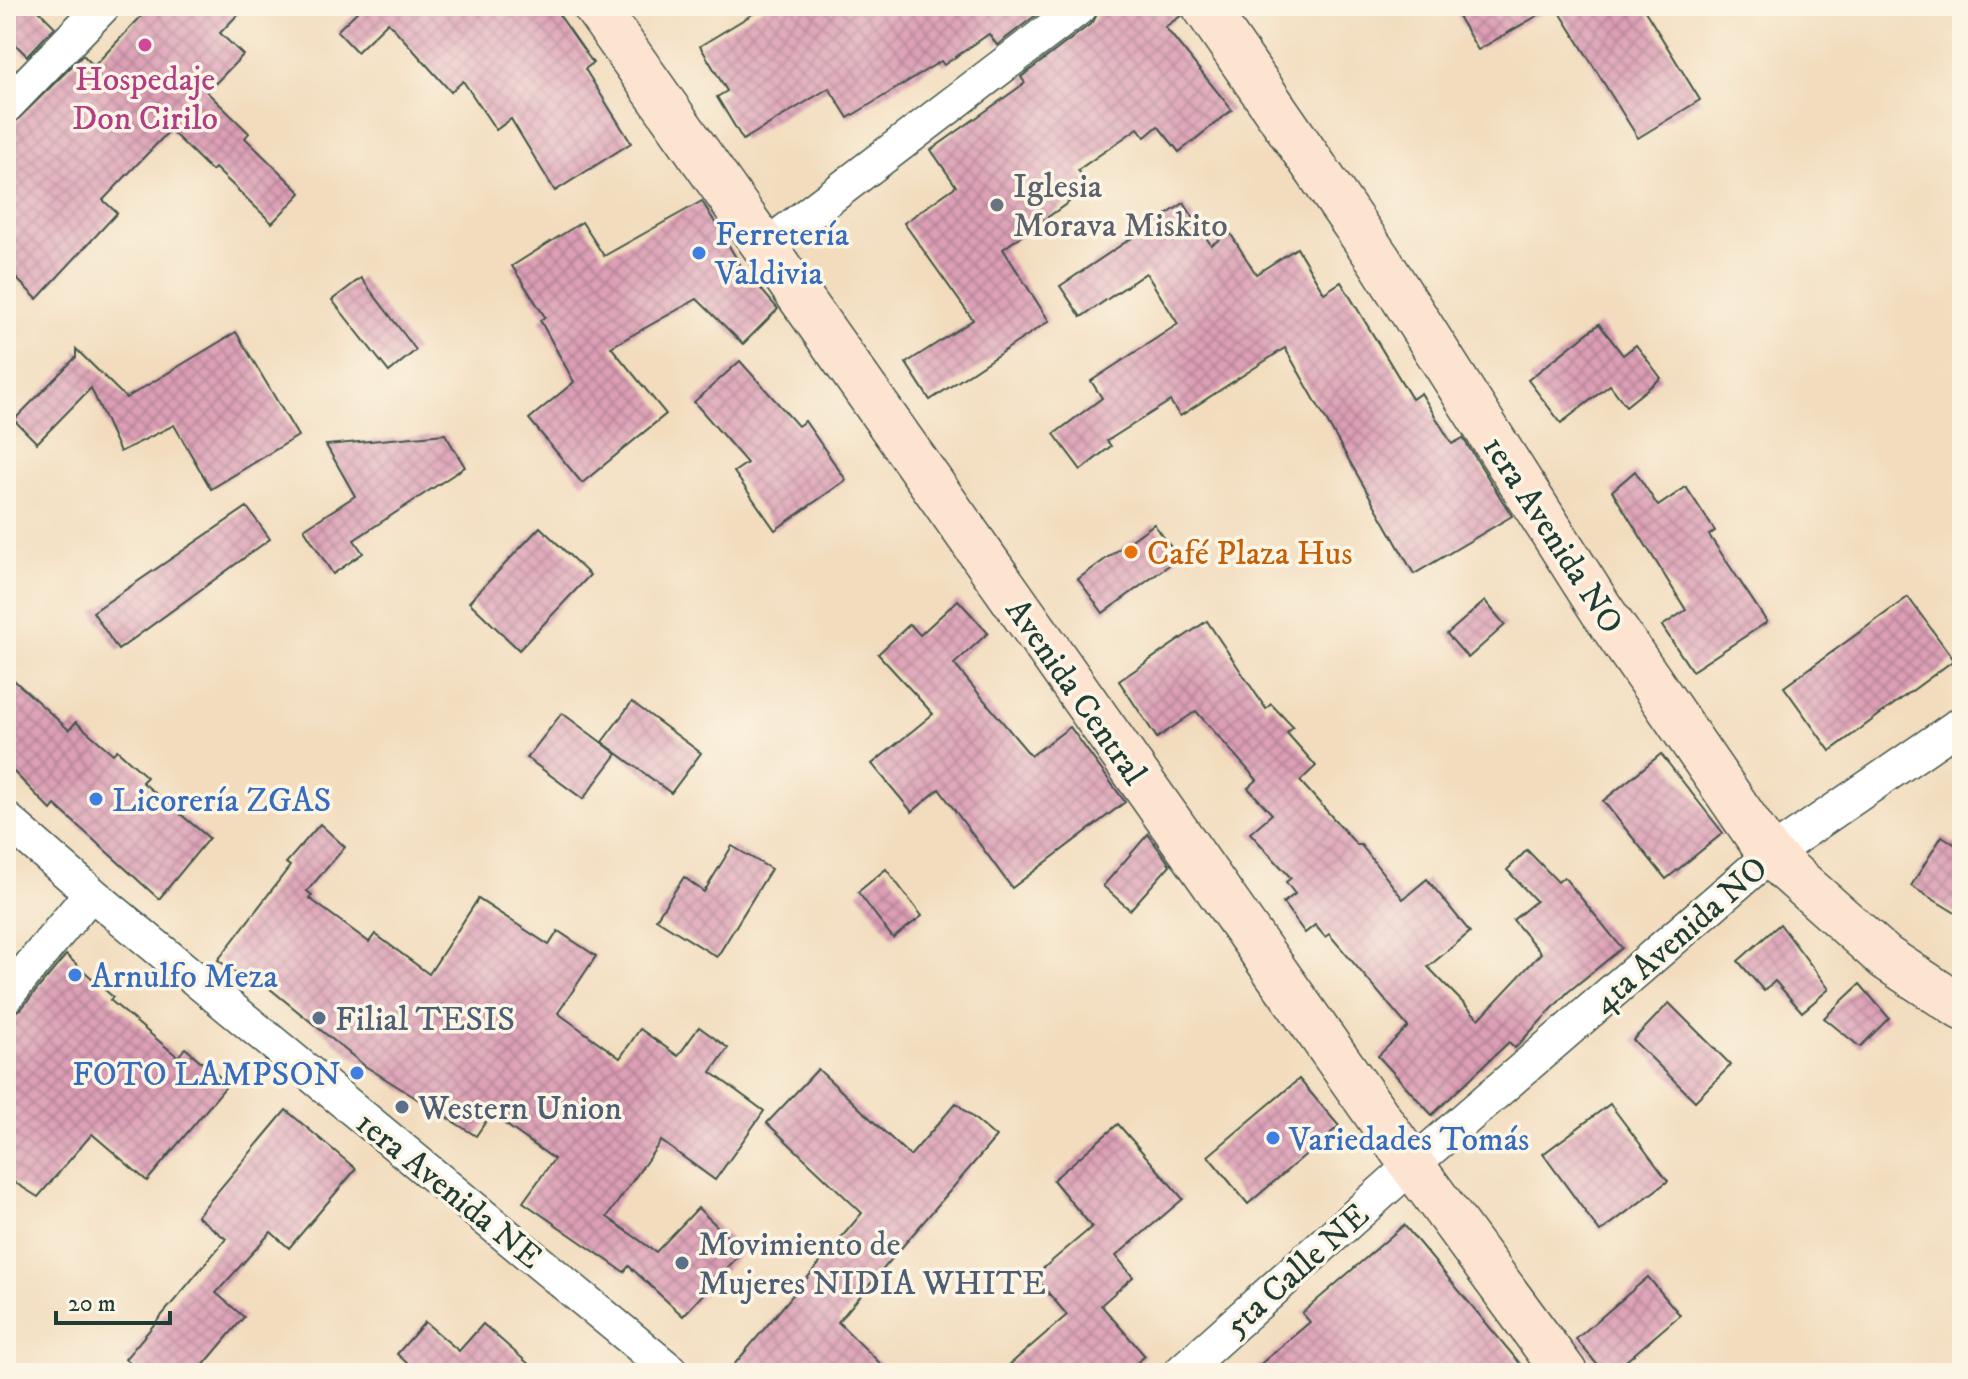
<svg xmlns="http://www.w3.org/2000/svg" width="1968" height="1379" viewBox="0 0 1968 1379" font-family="'IM FELL DW Pica',serif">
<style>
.building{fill:url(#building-cross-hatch)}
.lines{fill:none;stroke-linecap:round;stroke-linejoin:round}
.street-casing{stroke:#3f5549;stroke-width:37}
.secondary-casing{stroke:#3f5549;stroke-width:47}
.street{stroke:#fff;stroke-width:34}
.secondary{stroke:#fde4d1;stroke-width:44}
.hotel-dot{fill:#d1479c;stroke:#fcf5e5;stroke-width:3}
.worship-dot{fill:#6b7280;stroke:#fcf5e5;stroke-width:3}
.shop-dot{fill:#3f7fe0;stroke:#fcf5e5;stroke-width:3}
.food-dot{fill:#e8710a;stroke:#fcf5e5;stroke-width:3}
.service-dot{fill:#5c6f8a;stroke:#fcf5e5;stroke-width:3}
.labels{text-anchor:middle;stroke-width:7;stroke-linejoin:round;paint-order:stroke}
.hotel-label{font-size:34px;fill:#b23c85;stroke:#fcf5e5}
.worship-label{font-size:34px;fill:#5b616d;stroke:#fcf5e5;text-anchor:start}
.shop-label{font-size:34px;fill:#366cbe;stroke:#fcf5e5;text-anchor:start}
.street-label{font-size:34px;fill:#1f3d34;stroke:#fcf5e5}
.food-label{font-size:34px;fill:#c56008;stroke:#fcf5e5;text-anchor:start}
.service-label{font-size:34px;fill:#4e5e75;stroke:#fcf5e5;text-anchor:start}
</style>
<defs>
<pattern id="building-cross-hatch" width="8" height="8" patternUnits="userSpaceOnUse" patternTransform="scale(2)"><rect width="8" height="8" fill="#dd9fb6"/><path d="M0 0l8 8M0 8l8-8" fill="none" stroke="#b38395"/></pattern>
</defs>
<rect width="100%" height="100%" fill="#fcf5e5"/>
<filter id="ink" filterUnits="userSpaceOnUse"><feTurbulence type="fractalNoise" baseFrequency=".0125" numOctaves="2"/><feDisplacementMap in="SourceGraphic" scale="16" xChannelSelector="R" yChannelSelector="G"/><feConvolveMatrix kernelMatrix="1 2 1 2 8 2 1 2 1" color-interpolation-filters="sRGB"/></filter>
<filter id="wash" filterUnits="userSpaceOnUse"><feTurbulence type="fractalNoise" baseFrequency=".006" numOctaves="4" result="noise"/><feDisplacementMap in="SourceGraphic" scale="32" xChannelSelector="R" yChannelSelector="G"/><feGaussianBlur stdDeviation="1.8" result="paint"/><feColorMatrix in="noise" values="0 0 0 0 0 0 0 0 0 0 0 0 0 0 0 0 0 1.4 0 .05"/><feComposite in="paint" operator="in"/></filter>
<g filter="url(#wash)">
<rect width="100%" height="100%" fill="#f2dcbd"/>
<g id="blocks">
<g class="building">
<path d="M6 6H34L55 27 27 56 6 35Z"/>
<path d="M151 6H246L220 33 243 55 207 92 249 133 245 138 301 193 272 223 215 168 212 171 170 130 103 200 117 213 37 299 6 268V131L83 55 94 66Z"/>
<path d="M363 6H553L593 63 585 69 631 143 555 191 511 119 496 130 463 81 451 92 388 22 357 52 337 31Z"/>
<path d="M766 6H1048L997 45 989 34 944 65 941 61 848 118 829 88 743 140 717 97 727 91 700 46Z"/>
<path d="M1101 6H1179L1182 15 1165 27 1232 110 1179 152 1158 126 1145 137 1138 128 1078 170 1090 187 1003 249 1049 321 930 400 906 363 973 320 904 223 956 186 931 150 1025 83 1021 77 1093 22Z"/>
<path d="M1452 6H1554L1478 50Z"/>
<path d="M1556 6H1642L1700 100 1638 138Z"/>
<path d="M702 201 741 266 778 309 743 344 697 299 611 347 666 414 582 483 529 419 574 382 540 320 545 317 512 266 582 222 604 256Z"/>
<path d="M1184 203 1211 245 1230 233 1256 274 1297 248 1324 293 1341 282 1412 399 1421 393 1452 444 1463 438 1512 516 1414 574 1285 348 1180 416 1170 401 1107 441 1111 446 1081 470 1054 434 1102 398 1091 381 1178 324 1146 273 1081 317 1060 286Z"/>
<path d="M361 278 416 350 389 372 332 300Z"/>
<path d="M1599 324 1623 355 1636 345 1661 378 1626 406 1610 385 1561 423 1528 380Z"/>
<path d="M236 332 298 436 211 489 174 425 120 452 91 388 37 443 14 420 76 357V349L126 398Z"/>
<path d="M740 361 798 426 805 421 846 480 775 530 734 472 747 463 694 402Z"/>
<path d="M445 434 465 467 354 540 363 553 333 574 304 529 355 496 326 445Z"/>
<path d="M1635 471 1658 506 1686 487 1715 531 1709 535 1767 622 1692 671 1662 626 1686 610 1612 491Z"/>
<path d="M247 507 270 539 118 650 93 612Z"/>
<path d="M1154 524 1179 558 1103 613 1078 579Z"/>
<path d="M540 527 590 575 519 650 469 602Z"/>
<path d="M1908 597 1954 660 1830 751 1784 687Z"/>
<path d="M958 600 988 633 954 664 1031 756 1070 727 1125 802 1012 888 939 789 912 812 872 764 933 714 878 654 910 624 920 635Z"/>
<path d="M1485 601 1505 625 1468 658 1447 634Z"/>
<path d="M1207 621 1266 709 1271 704 1293 727 1287 733 1316 766 1300 781 1357 845H1361L1403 899 1427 879 1470 932 1428 967 1479 1019 1541 953 1513 920 1536 901 1507 870 1527 850 1558 882 1564 877 1622 948 1568 992 1515 1048 1509 1042 1432 1115 1378 1056 1408 1027 1329 934 1325 937 1315 925 1305 933 1283 903 1295 894 1286 882 1291 878 1250 833 1272 814 1248 788 1257 780 1196 711 1157 738 1119 681Z"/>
<path d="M6 673 69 730 76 722 113 754 117 750 147 777 142 782 209 838 159 899 55 805 51 810 6 764Z"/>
<path d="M632 702 701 753 671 793 602 742Z"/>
<path d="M562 713 617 754 583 799 527 758Z"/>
<path d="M1661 754 1723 833 1666 879 1603 801Z"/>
<path d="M320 824 345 847 307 891 312 895 309 898 369 942 375 934 429 974 478 899 549 945 558 931 596 956 558 1013 620 1058 640 1029 678 1056 699 1027 728 1048 711 1072 764 1111 715 1180 661 1141 607 1217 656 1252 698 1208 743 1251 683 1316 629 1266 624 1272 523 1202 554 1159 491 1114 476 1136 365 1066 253 975 248 982 218 960 290 866 286 863Z"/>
<path d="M1148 834 1170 865 1130 910 1103 886Z"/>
<path d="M1942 836 1962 849V917L1911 886Z"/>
<path d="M732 846 771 869 717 957 656 919 684 877 704 892Z"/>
<path d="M886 869 922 916 893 938 858 892Z"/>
<path d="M1780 924 1829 989 1802 1012 1775 981 1764 991 1738 961Z"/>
<path d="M66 955 113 997 110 1000 178 1057 185 1048 228 1084 147 1181 92 1134 38 1197 6 1177V1016L21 1009Z"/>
<path d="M1860 984 1889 1018 1860 1047 1824 1018Z"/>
<path d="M1669 1003 1731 1065 1695 1101 1633 1040Z"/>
<path d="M818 1069 910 1156 956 1103 996 1137 838 1322 890 1373H727L862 1213 767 1123Z"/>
<path d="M1299 1079 1339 1126 1248 1204 1208 1156Z"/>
<path d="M1610 1104 1668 1181 1600 1232 1543 1154Z"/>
<path d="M286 1110 356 1169 289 1248 271 1232 216 1293 244 1317 197 1373H142L125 1359 226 1239 197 1216Z"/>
<path d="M1118 1124 1183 1199 1116 1256 1133 1277 1101 1305 1145 1356 1125 1373H1000L1067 1315 1034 1276 1092 1227 1053 1180Z"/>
<path d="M1404 1225 1528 1373H1250L1310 1322 1302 1313Z"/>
<path d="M1648 1277 1680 1315 1612 1373H1604L1576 1339Z"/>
<path d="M425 1322 459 1351 483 1324 539 1373H418L397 1354Z"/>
</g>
</g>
</g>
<g filter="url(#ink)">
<use href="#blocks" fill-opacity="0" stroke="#3f5549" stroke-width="2"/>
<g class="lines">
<g class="street-casing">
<g id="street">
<path d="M6 106 103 6"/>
<path d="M764 248 1081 6"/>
<path d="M6 819 91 893 673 1373"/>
<path d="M6 996 91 893"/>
<path d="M1180 1373 1412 1165 1770 855 1962 723"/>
</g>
</g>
<g class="secondary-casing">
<g id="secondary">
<path d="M595 6 1412 1165 1565 1373"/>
<path d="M1204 6 1379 260 1601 609 1770 855 1886 958 1962 1008"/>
</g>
</g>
<use href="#street" class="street"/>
<use href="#secondary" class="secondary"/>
</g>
</g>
<circle class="hotel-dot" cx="145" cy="45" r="8"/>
<circle class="worship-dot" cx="997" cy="205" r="8"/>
<g class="shop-dot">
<circle cx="699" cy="253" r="8"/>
<circle cx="96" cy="799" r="8"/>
<circle cx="75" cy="975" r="8"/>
<circle cx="357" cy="1073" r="8"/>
<circle cx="1273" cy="1138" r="8"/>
</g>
<circle class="food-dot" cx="1131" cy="552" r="8"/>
<g class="service-dot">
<circle cx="319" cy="1018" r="8"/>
<circle cx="402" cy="1107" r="8"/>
<circle cx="682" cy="1263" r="8"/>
</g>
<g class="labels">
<g class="hotel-label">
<text x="145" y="90">Hospedaje<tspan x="145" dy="39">Don Cirilo</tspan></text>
</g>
<g class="worship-label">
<text x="1013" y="197">Iglesia<tspan x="1013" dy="39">Morava Miskito</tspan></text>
</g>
<g class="shop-label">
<text x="715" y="245">Ferretería<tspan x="715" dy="39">Valdivia</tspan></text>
<text x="112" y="811">Licorería ZGAS</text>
<text x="91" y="987">Arnulfo Meza</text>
<text x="341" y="1085" text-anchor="end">FOTO LAMPSON</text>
<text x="1289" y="1150">Variedades Tomás</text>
</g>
<g class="street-label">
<text transform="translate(1554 534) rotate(57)" y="12">1era Avenida NO</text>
<text transform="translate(1077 691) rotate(55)" y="12">Avenida Central</text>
<text transform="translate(1679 934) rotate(-41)" y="12">4ta Avenida NO</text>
<text transform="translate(450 1189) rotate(39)" y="12">1era Avenida NE</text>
<text transform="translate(1296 1269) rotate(-42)" y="12">5ta Calle NE</text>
</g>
<g class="food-label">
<text x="1147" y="564">Café Plaza Hus</text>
</g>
<g class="service-label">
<text x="335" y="1030">Filial TESIS</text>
<text x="418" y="1119">Western Union</text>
<text x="698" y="1255">Movimiento de<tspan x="698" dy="39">Mujeres NIDIA WHITE</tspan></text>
</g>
</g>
<rect width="1968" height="1379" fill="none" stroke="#fcf5e5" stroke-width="32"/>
<path d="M56 1311v12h114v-12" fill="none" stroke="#1f3d34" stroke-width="4"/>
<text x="68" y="1311" font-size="24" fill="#1f3d34" stroke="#fcf5e5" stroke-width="6" paint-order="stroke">20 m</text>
</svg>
